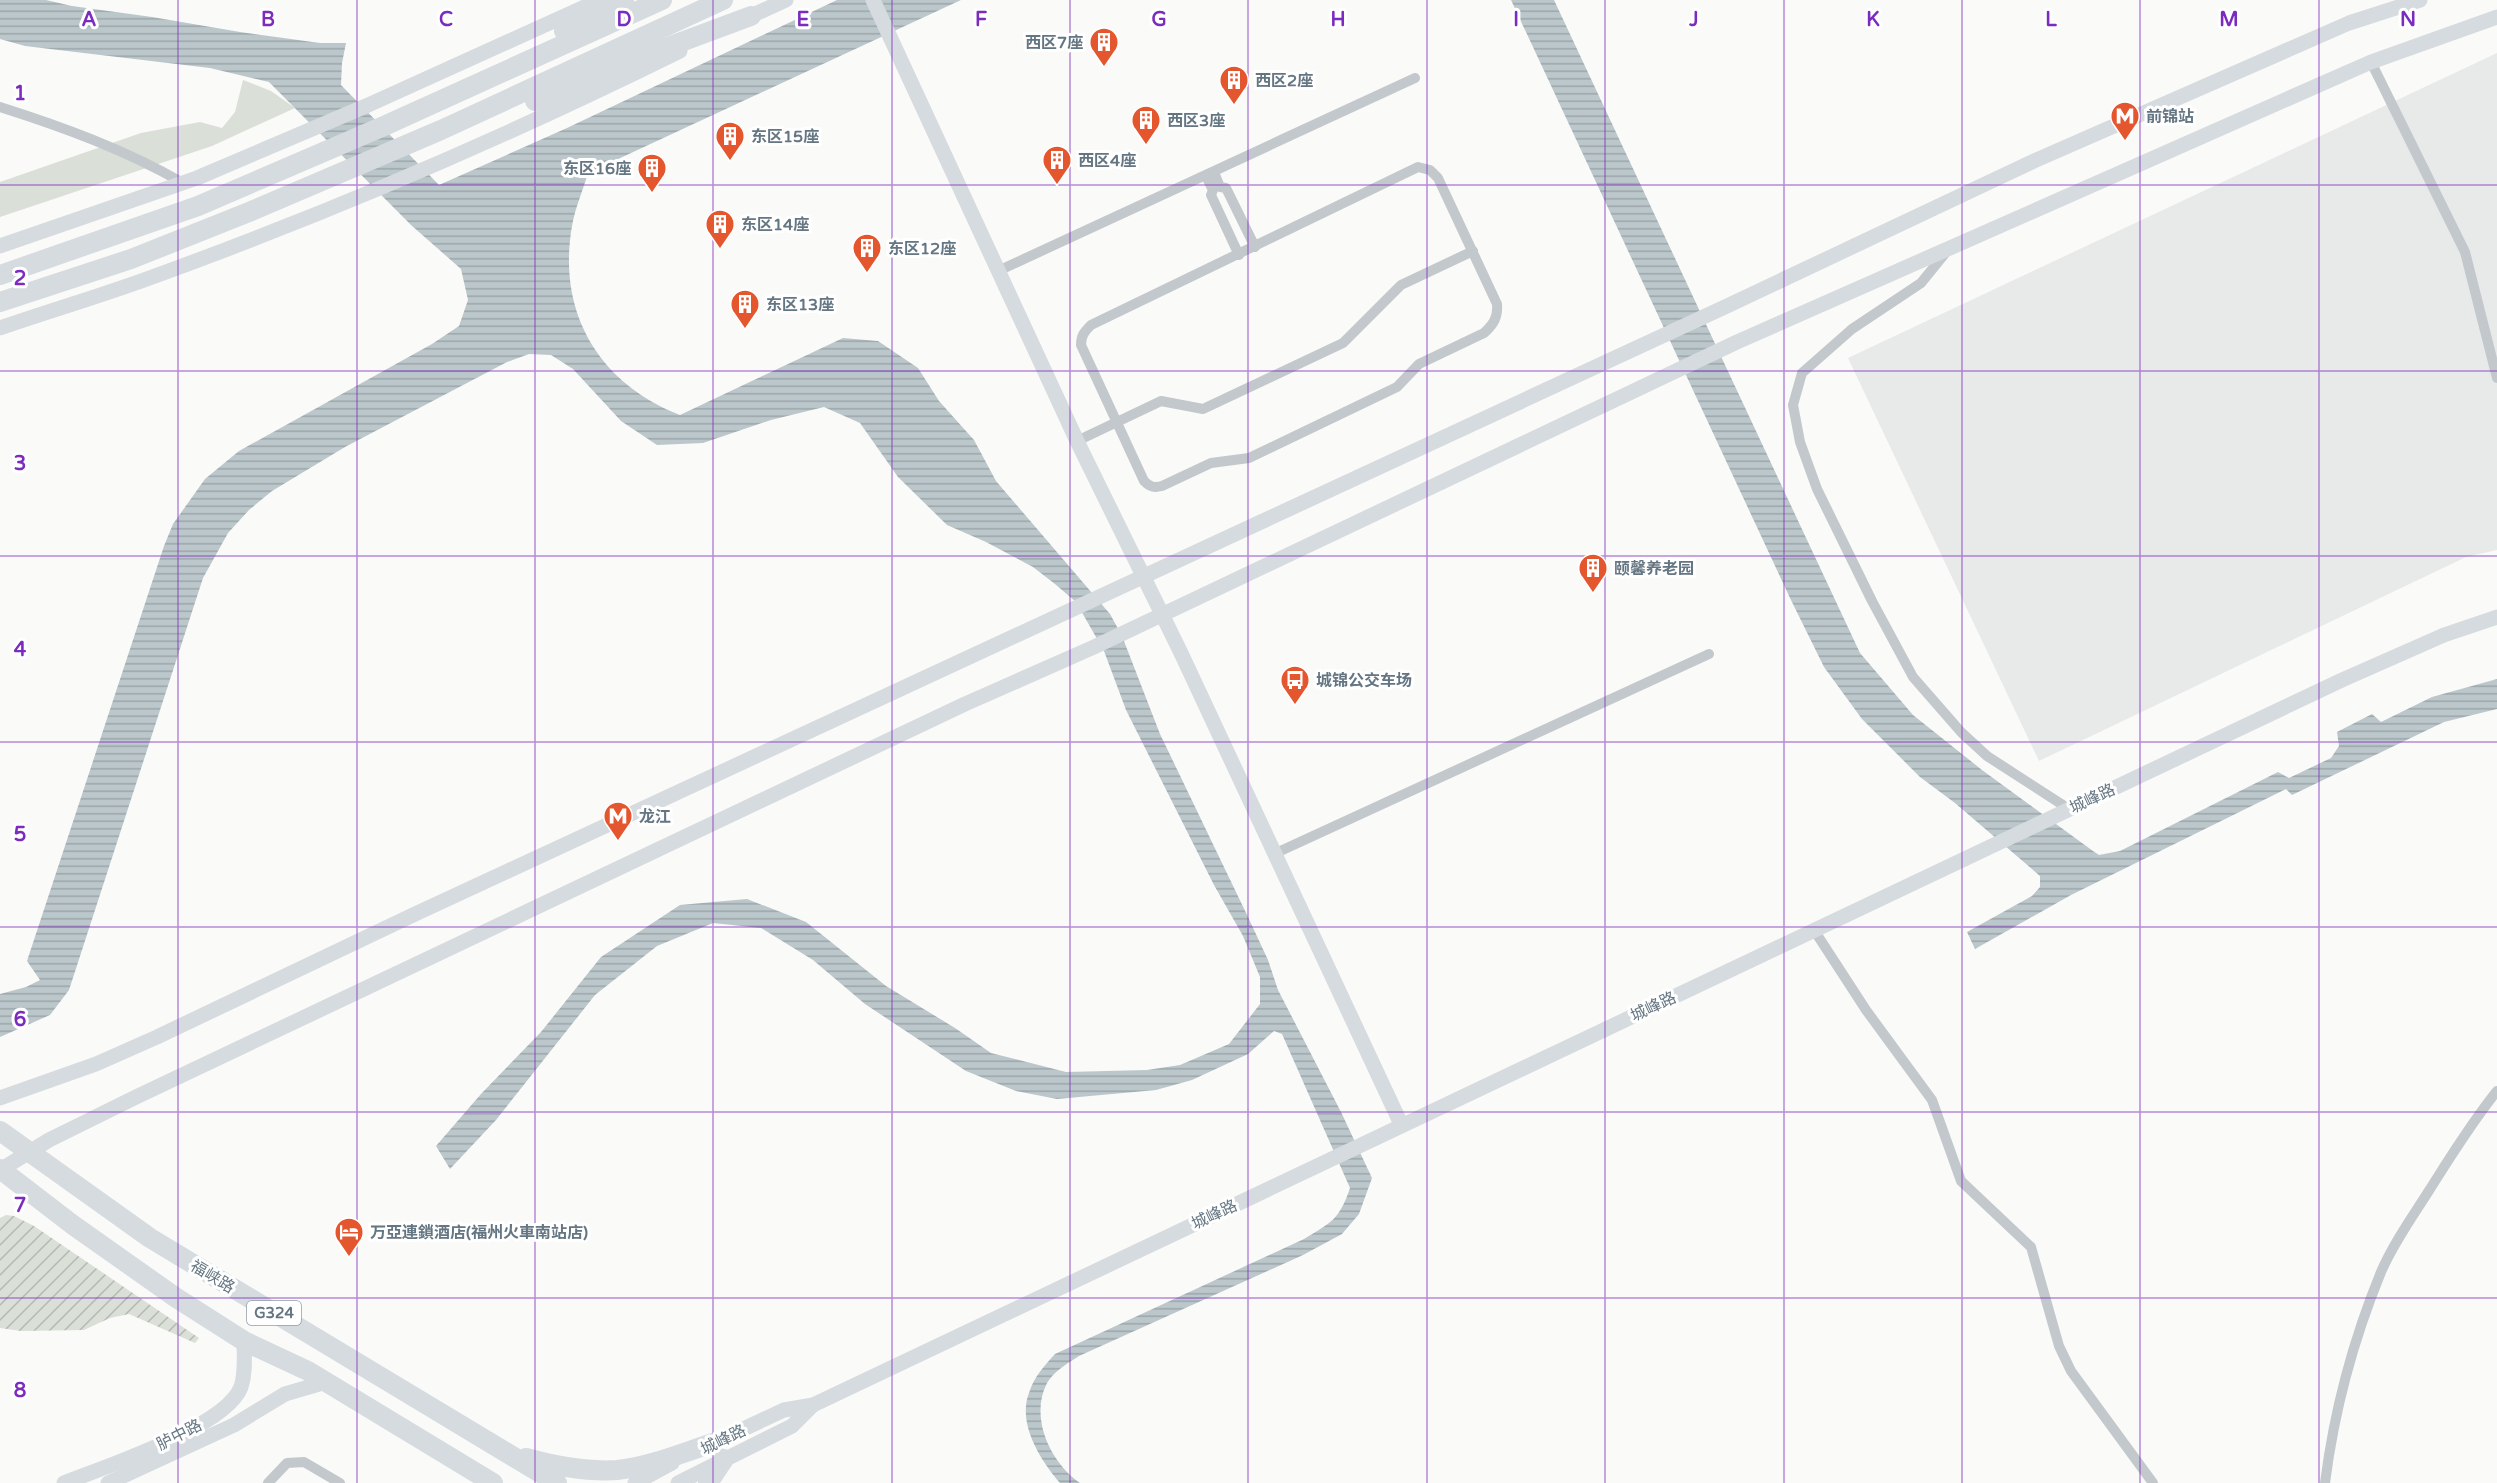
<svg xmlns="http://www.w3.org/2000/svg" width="2497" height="1483" viewBox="0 0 2497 1483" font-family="'Varela Round','Noto Sans SC',sans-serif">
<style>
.built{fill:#e8e9e9}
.grass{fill:#dadfd7}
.garden{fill:url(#garden-furrows)}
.water{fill:url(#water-rules)}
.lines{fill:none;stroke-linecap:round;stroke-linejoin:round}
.street{stroke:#c3c8cc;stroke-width:10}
.secondary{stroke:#d6dbdf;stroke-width:15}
.highway{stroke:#d6dbdf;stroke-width:20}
.grid{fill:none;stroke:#7b2cbf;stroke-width:1.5;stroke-opacity:0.55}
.labels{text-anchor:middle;stroke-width:6;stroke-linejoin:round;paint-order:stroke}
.shield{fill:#fff;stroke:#939fa8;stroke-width:1.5}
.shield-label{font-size:15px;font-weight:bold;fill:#657683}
.poi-label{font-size:16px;font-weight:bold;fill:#657683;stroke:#fff;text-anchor:start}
.street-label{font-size:16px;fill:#657683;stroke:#fff}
.grid-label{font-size:20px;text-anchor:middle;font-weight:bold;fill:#7b2cbf;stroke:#fff;stroke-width:6;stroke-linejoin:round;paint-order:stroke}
</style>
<defs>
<pattern id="garden-furrows" width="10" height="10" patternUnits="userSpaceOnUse" patternTransform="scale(1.5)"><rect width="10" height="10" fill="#dadfd7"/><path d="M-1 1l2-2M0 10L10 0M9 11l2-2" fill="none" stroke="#b4b9b4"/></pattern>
<pattern id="water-rules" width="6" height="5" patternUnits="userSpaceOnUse" patternTransform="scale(1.5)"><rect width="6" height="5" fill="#bbc7cb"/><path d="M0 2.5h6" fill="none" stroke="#9ca6aa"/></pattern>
</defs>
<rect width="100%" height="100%" fill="#fafaf8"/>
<path class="built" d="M2497 53V550L2466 557 2039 761 1848 358Z"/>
<path class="grass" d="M243 80 271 91 295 108 212 146 0 217V182L141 133 200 122 222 128 235 112Z"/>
<path class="garden" d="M6 1215 14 1216 34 1226 199 1338 195 1343 129 1314 110 1318 84 1330 21 1331 0 1328V1218Z"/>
<g class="water">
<path d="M0 0H46L72 6 152 17 240 32 320 43H346L342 63 341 85 439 185 567 128 837 0H961L588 173C583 190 575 208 572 226 557 312 598 383 680 415L843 338 878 341 918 368 939 401 974 440 996 481 1110 614 1122 636 1160 734 1248 917 1268 960 1278 990 1341 1112 1372 1178 1359 1214 1342 1234 1303 1255 1079 1356C1068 1363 1054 1371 1047 1383 1029 1418 1051 1463 1080 1483H1060C1041 1461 1017 1424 1029 1393 1034 1377 1044 1366 1055 1354L1304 1239C1332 1222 1339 1220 1350 1188L1282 1034 1274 1031 1248 1054 1192 1080 1156 1090 1057 1099 1016 1091 966 1071 865 1004 813 960 761 928 713 923 657 946 595 995 496 1120 450 1169 436 1146 481 1094 541 1032 601 957 680 905 747 899 806 922 886 986 955 1028 991 1053 1066 1072 1147 1070 1180 1065 1229 1044 1260 1004V977L1243 936 1214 885 1126 710 1104 651 1076 602 1055 584 1033 567 986 542 947 525 898 477 860 423 824 407 771 420 703 443 657 445 621 421 573 369 551 355 529 354 507 362 345 447 272 491 249 510 228 533 203 578 69 990 50 1015 0 1037V994L26 987 40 980 27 961 164 546 173 524 205 479 239 451 432 344 459 326 468 300 461 269 411 225 269 82 210 68 25 46 0 39Z"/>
<path d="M1511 0H1554L1860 653 1913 715 1982 770 2093 851 2099 855 2120 851 2278 772 2289 778 2331 758 2339 746 2337 732 2372 714 2381 722 2432 697 2497 679V709L2444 722 2292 795 2286 789 2071 895 1975 949 1967 932 2032 896 2040 887V876L1955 803 1920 777 1862 719 1824 667 1790 598Z"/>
</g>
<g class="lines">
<g class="street">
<path d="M2371 62 2465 252 2497 378"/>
<path d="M0 107C63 127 126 150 183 183"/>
<path d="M1418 167 1430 170 1438 178 1497 304C1498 317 1494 324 1484 333L1419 364 1397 387 1249 458 1211 463 1162 486C1154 488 1150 487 1144 481L1081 345C1081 336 1084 332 1091 325Z"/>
<path d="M1214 172 1220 187 1226 188 1255 247"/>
<path d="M1206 176 1213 190 1211 195 1239 255"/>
<path d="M1947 251 1921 283 1852 329 1802 373 1793 405 1800 442 1817 489 1872 601 1913 677 1961 732 1987 756 2069 809"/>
<path d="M998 271 1415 78"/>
<path d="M1077 441 1161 401 1203 409 1343 343 1401 285 1473 251"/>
<path d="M1276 853 1709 654"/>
<path d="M1814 930 1866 1010 1932 1100 1961 1181 2031 1247 2059 1346 2071 1371 2153 1483"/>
<path d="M268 1483 287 1463 304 1462 340 1483"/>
<path d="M2325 1483C2334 1412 2354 1338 2381 1272 2394 1242 2413 1216 2430 1189 2451 1156 2472 1122 2497 1091"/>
</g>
<g class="secondary">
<path d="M873 0 1077 441 1181 653 1401 1124"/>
<path d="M742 20 786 0"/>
<path d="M0 246 197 178 366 106 600 0"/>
<path d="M0 328C52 310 104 295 155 276 334 211 510 135 680 51"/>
<path d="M0 1098 96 1064 157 1037 413 915 1727 306 2034 161 2349 23 2420 0"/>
<path d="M0 1170 49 1140 136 1097 965 704 1094 647 1737 342 2371 62 2497 17"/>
<path d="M707 1446 784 1410 813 1405 2342 680 2444 635 2497 617"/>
<path d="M64 1483C104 1467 226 1427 241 1387 246 1372 244 1356 244 1341"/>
<path d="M108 1483 234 1425 285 1394 326 1382"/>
<path d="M635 1483 672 1463"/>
<path d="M678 1483 792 1426 813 1405"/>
</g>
<g class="highway">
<path d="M564 31 624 0"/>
<path d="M535 101 665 48 751 16"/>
<path d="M0 275 198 206 384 126 662 0"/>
<path d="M0 302 131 259 249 212 441 130 723 0"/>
<path d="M0 1131 150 1238 557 1483"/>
<path d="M0 1169 73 1225 175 1297 244 1341 308 1371 493 1483"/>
<path d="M526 1458C555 1466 587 1472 617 1470 650 1467 684 1452 716 1442"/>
<path d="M708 1483 724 1459"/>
</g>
</g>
<path class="grid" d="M178 0V1483M357 0V1483M535 0V1483M713 0V1483M892 0V1483M1070 0V1483M1248 0V1483M1427 0V1483M1605 0V1483M1784 0V1483M1962 0V1483M2140 0V1483M2319 0V1483M0 185H2497M0 371H2497M0 556H2497M0 742H2497M0 927H2497M0 1112H2497M0 1298H2497"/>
<defs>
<g id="building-pin" transform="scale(1.5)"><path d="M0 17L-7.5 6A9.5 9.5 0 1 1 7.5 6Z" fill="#e4572e" stroke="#fff"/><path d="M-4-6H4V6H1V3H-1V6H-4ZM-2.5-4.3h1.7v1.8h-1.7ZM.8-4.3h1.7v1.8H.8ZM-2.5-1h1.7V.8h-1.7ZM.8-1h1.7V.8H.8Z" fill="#fff"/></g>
<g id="metro-pin" transform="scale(1.5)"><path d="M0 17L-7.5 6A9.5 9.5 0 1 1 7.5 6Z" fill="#e4572e" stroke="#fff"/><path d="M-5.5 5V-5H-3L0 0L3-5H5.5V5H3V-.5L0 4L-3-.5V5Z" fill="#fff"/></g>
<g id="bus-pin" transform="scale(1.5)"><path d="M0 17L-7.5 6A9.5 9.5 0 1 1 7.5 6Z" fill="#e4572e" stroke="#fff"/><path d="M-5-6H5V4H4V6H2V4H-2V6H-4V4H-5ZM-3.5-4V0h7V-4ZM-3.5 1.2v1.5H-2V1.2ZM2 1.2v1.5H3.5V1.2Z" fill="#fff"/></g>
<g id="hotel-pin" transform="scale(1.5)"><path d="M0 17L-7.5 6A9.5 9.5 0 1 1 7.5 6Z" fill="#e4572e" stroke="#fff"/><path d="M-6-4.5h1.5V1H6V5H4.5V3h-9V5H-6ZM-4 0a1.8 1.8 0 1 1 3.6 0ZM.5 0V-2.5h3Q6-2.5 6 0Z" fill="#fff"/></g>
</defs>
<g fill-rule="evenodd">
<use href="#building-pin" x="1104" y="42"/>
<use href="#building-pin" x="1234" y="80"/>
<use href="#metro-pin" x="2125" y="116"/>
<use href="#building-pin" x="1146" y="120"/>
<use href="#building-pin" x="730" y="136"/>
<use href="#building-pin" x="1057" y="160"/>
<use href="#building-pin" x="652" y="168"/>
<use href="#building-pin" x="720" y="224"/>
<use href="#building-pin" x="867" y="248"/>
<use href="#building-pin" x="745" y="304"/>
<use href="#building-pin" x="1593" y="568"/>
<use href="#bus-pin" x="1295" y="680"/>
<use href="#metro-pin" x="618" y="816"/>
<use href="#hotel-pin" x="349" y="1232"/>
</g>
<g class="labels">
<rect class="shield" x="247" y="1301" width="54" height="24" rx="4.5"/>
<g class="shield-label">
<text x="274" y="1318">G324</text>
</g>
<g class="poi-label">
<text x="1083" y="48" text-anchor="end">西区7座</text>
<text x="1255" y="86">西区2座</text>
<text x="2146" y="122">前锦站</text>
<text x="1167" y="126">西区3座</text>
<text x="751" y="142">东区15座</text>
<text x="1078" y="166">西区4座</text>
<text x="631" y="174" text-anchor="end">东区16座</text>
<text x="741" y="230">东区14座</text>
<text x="888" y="254">东区12座</text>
<text x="766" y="310">东区13座</text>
<text x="1614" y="574">颐馨养老园</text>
<text x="1316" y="686">城锦公交车场</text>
<text x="639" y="822">龙江</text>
<text x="370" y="1238">万亞連鎖酒店(福州火車南站店)</text>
</g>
<g class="street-label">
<text transform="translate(2092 798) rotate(-25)" y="6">城峰路</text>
<text transform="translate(1653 1006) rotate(-25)" y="6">城峰路</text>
<text transform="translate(1214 1214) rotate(-25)" y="6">城峰路</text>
<text transform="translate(213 1276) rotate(31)" y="6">福峡路</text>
<text transform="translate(179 1434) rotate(-27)" y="6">胪中路</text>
<text transform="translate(723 1439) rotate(-26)" y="6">城峰路</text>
</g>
</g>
<g class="grid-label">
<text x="89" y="26">A</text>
<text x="268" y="26">B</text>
<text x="446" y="26">C</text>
<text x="624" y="26">D</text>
<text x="803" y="26">E</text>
<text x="981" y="26">F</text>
<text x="1159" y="26">G</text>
<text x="1338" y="26">H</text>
<text x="1516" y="26">I</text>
<text x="1694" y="26">J</text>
<text x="1873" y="26">K</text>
<text x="2051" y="26">L</text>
<text x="2229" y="26">M</text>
<text x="2408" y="26">N</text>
<text x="20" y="100">1</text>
<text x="20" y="285">2</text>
<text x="20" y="470">3</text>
<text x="20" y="656">4</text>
<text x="20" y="841">5</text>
<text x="20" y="1026">6</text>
<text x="20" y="1212">7</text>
<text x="20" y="1397">8</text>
</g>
</svg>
